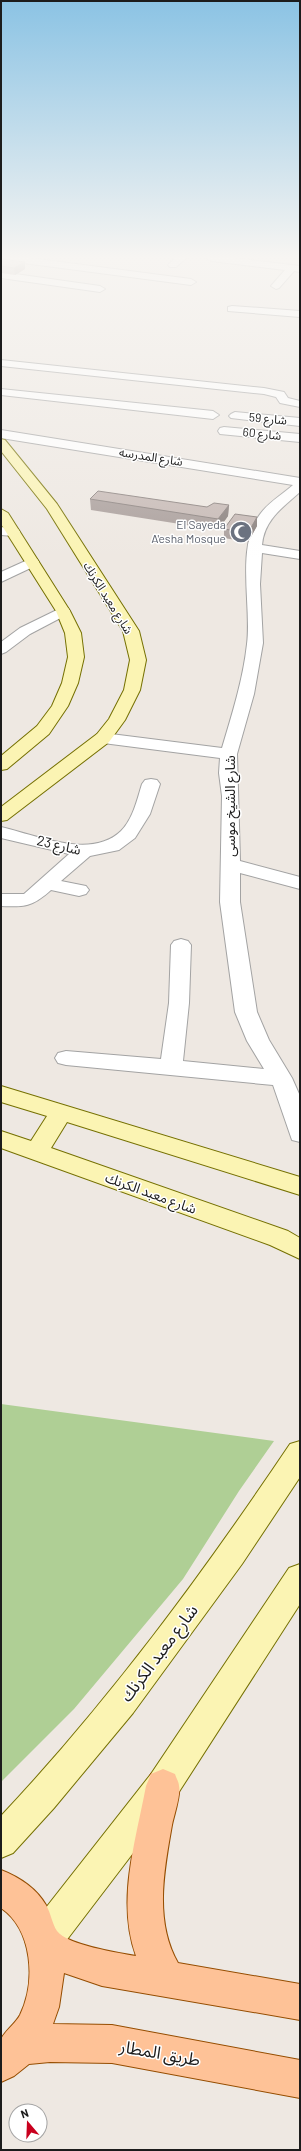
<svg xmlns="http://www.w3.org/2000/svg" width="301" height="2151" viewBox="0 0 301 2151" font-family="Barlow,'Noto Sans Arabic',sans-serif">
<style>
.forest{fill:#afcf95}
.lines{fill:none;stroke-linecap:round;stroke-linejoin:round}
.street-casing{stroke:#a3a3a3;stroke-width:2}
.secondary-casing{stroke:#757002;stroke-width:2}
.primary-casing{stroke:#954d00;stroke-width:2}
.street{fill:#fff;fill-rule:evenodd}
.secondary{fill:#fbf4b3;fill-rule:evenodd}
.primary{fill:#fec297;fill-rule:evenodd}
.wall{fill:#aa9f9c}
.shaded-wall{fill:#8b827f}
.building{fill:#c6b9b5;stroke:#8b827f}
.labels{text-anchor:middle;stroke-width:3;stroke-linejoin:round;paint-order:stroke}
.far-street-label{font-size:12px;fill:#1c1c1c;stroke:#fff}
.far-worship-label{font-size:12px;fill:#5b616d;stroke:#fff;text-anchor:end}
.street-label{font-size:14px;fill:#1c1c1c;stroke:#fff}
.near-street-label{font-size:17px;fill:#1c1c1c;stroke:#fff}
</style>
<rect width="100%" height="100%" fill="#eee8e2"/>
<path class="forest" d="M1 1404 274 1441 239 1491 183 1579 74 1709 1 1782Z"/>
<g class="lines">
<g class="street-casing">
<g id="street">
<path d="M3 258H30L191 279 196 282 191 285 8 261Z"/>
<path d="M175 258H186L176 267H170L168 265Z"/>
<path d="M206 258H234L300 266V272L294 271 279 288 276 289 271 286 285 270 211 261Z"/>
<path d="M1 272 100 286 105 289 100 292 1 278Z"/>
<path d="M232 306 300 311V317L228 311V307Z"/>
<path d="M1 360 264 388 284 392 288 398 300 401V407L280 403 276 397 264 394 1 366Z"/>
<path d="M1 389 213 411 219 415 213 419 1 395Z"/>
<path d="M235 412 300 418V426L231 418 229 416 231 414Z"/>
<path d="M224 427 300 434V442L220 434 218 431 220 428Z"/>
<path d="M1 430 300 478V492C283 507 264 520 262 545L300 551V559L262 553 260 584 263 643 254 694 237 754 240 861 300 877V889L240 873V902L257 1012 269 1040 292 1078 300 1096V1142L292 1140 273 1085 66 1065 58 1063 55 1058 58 1053 66 1051 161 1059 169 1003 171 945 174 941 181 939 188 941 191 945 189 1003 183 1061 264 1069 247 1041 235 1012 220 902 222 796 219 773 220 758 103 743 97 742 95 738 97 734 103 733 222 748C232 714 243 680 247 644 252 606 235 545 261 513 269 502 283 494 293 485L1 438Z"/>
<path d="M1 527 18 529 20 532 13 536 1 535Z"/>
<path d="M32 558 37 559 39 562 37 565 1 582V572Z"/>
<path d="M63 607 68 608 70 611 68 614 30 634 6 652 1 654V642L20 628Z"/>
<path d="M151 779 157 780 160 784 150 814 135 838 119 850 90 856 61 881 86 886 89 890 86 894 79 896 51 890C32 907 25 907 1 906V894H24L69 854 1 838V827C36 835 91 860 121 831 133 819 137 800 142 784L145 780Z"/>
</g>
</g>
<g class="secondary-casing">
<g id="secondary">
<path d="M1 439 5 440 57 504 139 631 146 660 140 690 125 720 109 742 7 820 1 821V807L97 734 109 719 124 690 130 660 123 631 47 509 1 451Z"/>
<path d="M1 509 8 513 70 611 81 633 84 657 78 683 68 706 49 734 7 769 1 770V756L37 726 52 706 62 683 68 657 65 633 56 611 1 524Z"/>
<path d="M1 1086 300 1177V1195L67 1122 51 1148 288 1231 300 1238V1259L270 1245 1 1148V1131L31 1141 47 1116 1 1102Z"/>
<path d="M300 1441V1477L242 1564 133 1713 54 1808 13 1853 1 1858V1816C109 1701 202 1575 290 1444Z"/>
<path d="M300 1564V1604L175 1798 56 1954 43 1959 30 1954 25 1941 30 1928 151 1774 289 1568Z"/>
</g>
</g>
<g class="primary-casing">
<path id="primary" d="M163 1769 175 1774C176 1778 179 1782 179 1786 181 1795 174 1815 172 1825 164 1870 154 1921 178 1963L300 1984V2020L102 1986 64 1973 59 2007 53 2024 112 2025 300 2060V2098L112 2063 50 2062 29 2064 14 2076 1 2082C1 2074 0 2044 1 2039 6 2030 15 2024 20 2015 36 1982 33 1930 1 1908V1870C19 1877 36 1888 46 1905 51 1913 52 1924 57 1931 67 1945 119 1953 136 1956 116 1901 136 1840 146 1786L151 1774Z"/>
</g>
<use href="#street" class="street"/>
<use href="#secondary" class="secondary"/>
<use href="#primary" class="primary"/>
</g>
<g class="wall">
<path d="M1 259 25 269 15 275 1 273Z"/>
<path d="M90 499 207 507 229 505 228 516 218 530 91 510Z"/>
<path d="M257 517V526L248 542 224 538V529Z"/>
</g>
<g class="shaded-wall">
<path d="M25 262V269L15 275 14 268Z"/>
<path d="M229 505 228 516 218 530V519Z"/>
<path d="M257 517V526L248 542V533Z"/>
</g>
<g class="building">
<path d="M1 259 25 262 14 268 1 266Z"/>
<path d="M98 491 207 507 214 503 229 505 218 519 90 499Z"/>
<path d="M235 514 257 517 248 533 224 529Z"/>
</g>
<linearGradient id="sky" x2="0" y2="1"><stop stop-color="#8bc3e4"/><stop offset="0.46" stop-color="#f7f5f2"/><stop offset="1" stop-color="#f7f5f2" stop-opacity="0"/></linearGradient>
<rect width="301" height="559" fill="url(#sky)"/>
<defs>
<g id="mosque-disc" transform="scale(1.15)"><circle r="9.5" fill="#6b7280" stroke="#fff"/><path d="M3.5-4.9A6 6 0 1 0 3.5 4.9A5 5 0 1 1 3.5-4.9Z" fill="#fff"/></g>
</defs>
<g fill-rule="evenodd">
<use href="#mosque-disc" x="241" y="532"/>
</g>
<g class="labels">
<g class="far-street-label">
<text transform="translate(268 419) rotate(5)" y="4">شارع 59</text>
<text transform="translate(262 434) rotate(6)" y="4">شارع 60</text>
<text transform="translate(151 457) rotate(9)" y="4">شارع المدرسه</text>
<text transform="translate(108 598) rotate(58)" y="4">شارع معبد الكرنك</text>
</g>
<g class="far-worship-label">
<text x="226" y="529">El Sayeda<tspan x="226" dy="14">A'esha Mosque</tspan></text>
</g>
<g class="street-label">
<text transform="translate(230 806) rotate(-90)" y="5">شارع الشيخ موسى</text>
<text transform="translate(59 845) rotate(13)" y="5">شارع 23</text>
<text transform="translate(151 1193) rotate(20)" y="5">شارع معبد الكرنك</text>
</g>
<g class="near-street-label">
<text transform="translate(159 1653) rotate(-53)" y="6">شارع معبد الكرنك</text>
<text transform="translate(160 2053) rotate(10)" y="6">طريق المطار</text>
</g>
</g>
<rect width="301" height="2151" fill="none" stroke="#1c1c1c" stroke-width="4"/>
<g transform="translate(28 2123) rotate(341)"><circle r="19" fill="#ffffff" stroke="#a4a4a4"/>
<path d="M0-3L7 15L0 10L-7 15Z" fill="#c9001e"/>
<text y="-6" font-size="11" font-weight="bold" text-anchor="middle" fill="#1c1c1c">N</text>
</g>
</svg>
